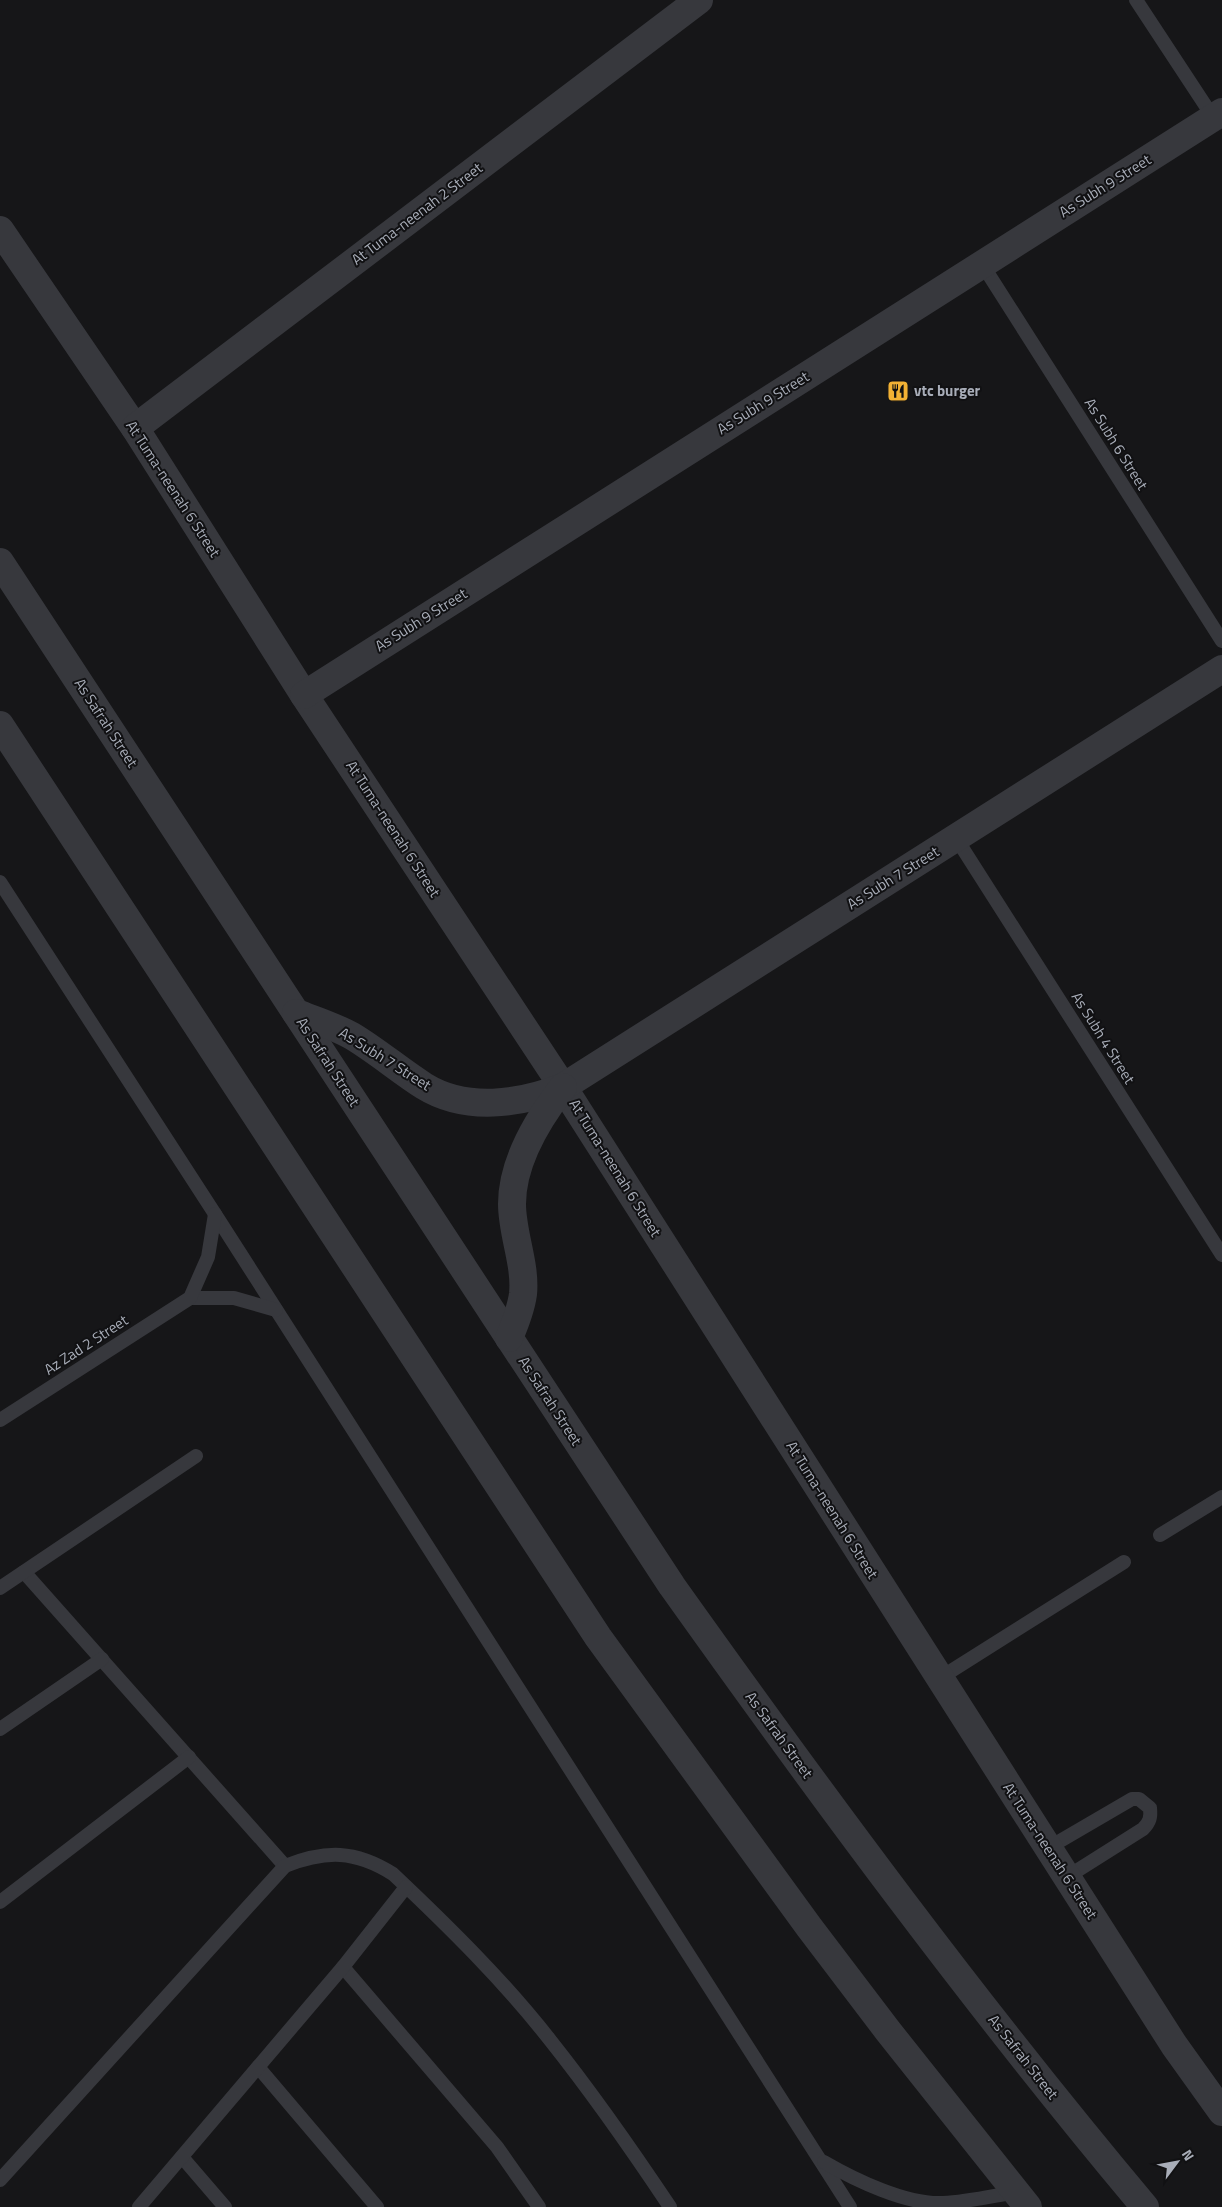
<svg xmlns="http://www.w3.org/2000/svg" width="1222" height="2207" viewBox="0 0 1222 2207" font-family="'Titillium Web',sans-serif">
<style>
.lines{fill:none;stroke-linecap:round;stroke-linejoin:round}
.service{stroke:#37383d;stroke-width:14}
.minor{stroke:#37383d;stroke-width:28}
.labels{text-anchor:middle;stroke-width:4;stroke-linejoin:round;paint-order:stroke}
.street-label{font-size:15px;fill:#a8adb8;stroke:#111113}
.poi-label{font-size:15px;font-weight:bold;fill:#a8adb8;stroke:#111113;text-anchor:start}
</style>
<rect width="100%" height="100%" fill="#161618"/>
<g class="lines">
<g class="service">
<path d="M1136 0 1213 117"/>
<path d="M982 264 1222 641"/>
<path d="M956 838 1222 1255"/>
<path d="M0 882 215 1214 850 2207"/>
<path d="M190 1298H234L276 1310"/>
<path d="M0 1420 190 1298 208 1257 215 1214"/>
<path d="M1160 1535 1222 1497"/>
<path d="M24 1572 285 1866"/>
<path d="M0 1588 196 1456"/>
<path d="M940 1678 1124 1562"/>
<path d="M0 1729 102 1659"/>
<path d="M1048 1848 1132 1799H1139L1150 1808C1151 1817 1150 1822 1143 1829L1067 1877"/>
<path d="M0 1902 189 1757"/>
<path d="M343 1967 497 2147 539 2207"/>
<path d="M258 2067 377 2207"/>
<path d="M182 2157 225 2207"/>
<path d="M824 2162C855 2180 907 2205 943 2203 967 2202 992 2196 1016 2192"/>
<path d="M0 2180 285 1866C326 1850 355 1850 393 1874 448 1926 503 1980 550 2040 593 2094 632 2150 670 2207"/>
<path d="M139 2207 343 1967 406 1887"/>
</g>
<g class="minor">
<path d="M0 230 135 428 304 695 563 1087 1174 2045 1222 2112"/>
<path d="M135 428 699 0"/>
<path d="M0 562 672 1586C823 1798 978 2008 1145 2207"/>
<path d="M304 695 1222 112"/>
<path d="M0 725 598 1637 809 1927 888 2031 1028 2207"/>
<path d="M296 1013C315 1020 334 1026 352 1036 377 1051 399 1070 424 1086 466 1112 520 1104 563 1087L1222 669"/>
<path d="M509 1338C515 1324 521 1309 523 1294 526 1264 512 1234 512 1204 512 1162 539 1118 563 1087"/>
</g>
</g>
<defs>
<g id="restaurant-square" transform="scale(1.125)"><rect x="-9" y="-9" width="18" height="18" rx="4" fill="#f2b134" stroke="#111113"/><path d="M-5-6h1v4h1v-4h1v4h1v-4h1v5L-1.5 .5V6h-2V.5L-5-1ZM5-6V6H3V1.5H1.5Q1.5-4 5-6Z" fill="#111"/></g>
</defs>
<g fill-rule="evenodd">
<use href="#restaurant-square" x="898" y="391"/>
</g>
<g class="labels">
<g class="street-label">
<text transform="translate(1105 186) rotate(-32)" y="5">As Subh 9 Street</text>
<text transform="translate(417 214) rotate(-37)" y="5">At Tuma-neenah 2 Street</text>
<text transform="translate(763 403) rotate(-32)" y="5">As Subh 9 Street</text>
<text transform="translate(1116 444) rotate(58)" y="5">As Subh 6 Street</text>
<text transform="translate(173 489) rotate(57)" y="5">At Tuma-neenah 6 Street</text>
<text transform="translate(421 620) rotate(-32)" y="5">As Subh 9 Street</text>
<text transform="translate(106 723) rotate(57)" y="5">As Safrah Street</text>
<text transform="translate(393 829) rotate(57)" y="5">At Tuma-neenah 6 Street</text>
<text transform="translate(893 878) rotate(-32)" y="5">As Subh 7 Street</text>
<text transform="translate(1103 1038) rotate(58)" y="5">As Subh 4 Street</text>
<text transform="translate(385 1059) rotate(32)" y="5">As Subh 7 Street</text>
<text transform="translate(328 1062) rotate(57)" y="5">As Safrah Street</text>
<text transform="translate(615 1168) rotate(58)" y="5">At Tuma-neenah 6 Street</text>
<text transform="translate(86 1345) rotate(-33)" y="5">Az Zad 2 Street</text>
<text transform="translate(550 1401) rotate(57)" y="5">As Safrah Street</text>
<text transform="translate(832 1510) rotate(58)" y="5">At Tuma-neenah 6 Street</text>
<text transform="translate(779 1735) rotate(54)" y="5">As Safrah Street</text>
<text transform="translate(1050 1851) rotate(57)" y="5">At Tuma-neenah 6 Street</text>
<text transform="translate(1023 2057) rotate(52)" y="5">As Safrah Street</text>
</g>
<g class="poi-label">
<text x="914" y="396">vtc burger</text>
</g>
</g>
<g transform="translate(1177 2162) rotate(58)" stroke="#111113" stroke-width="4" paint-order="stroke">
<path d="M0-4L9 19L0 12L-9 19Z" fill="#a8adb8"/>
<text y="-8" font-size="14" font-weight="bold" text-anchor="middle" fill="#a8adb8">N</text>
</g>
</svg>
